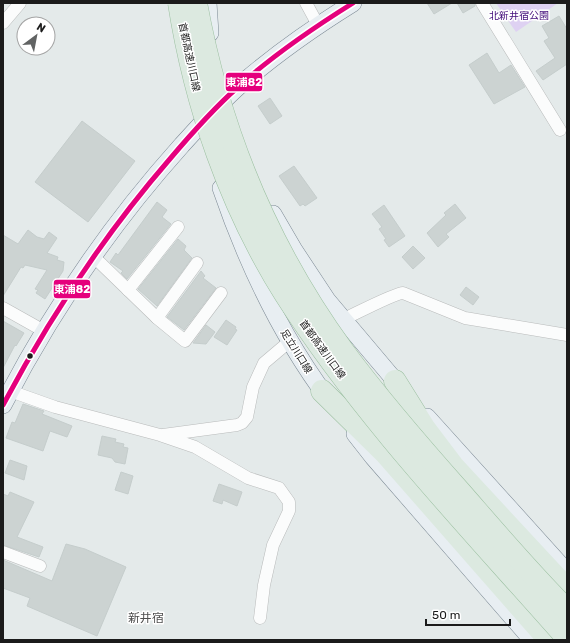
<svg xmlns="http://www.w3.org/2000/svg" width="570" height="643" viewBox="0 0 570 643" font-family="Rubik,'Noto Sans JP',sans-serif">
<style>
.park{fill:#ded1f2}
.building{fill:#ccd3d2;stroke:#c5cdcc}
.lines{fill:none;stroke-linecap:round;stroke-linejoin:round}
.minor-casing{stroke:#b9bbbb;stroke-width:13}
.secondary-casing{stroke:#7c8994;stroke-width:18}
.motorway-casing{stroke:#9abf9f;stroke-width:23}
.minor{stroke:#fbfcfc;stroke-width:12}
.secondary{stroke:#e8eef2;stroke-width:17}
.motorway{stroke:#dce9e0;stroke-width:22}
.motorway-bridge-casing{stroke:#9abf9f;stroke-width:23;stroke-linecap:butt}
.motorway-bridge{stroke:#dce9e0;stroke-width:22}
.bus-1-casing{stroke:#fff;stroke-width:8}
.bus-1{stroke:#e5007d;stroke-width:5}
.bus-dot{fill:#1b1b1b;stroke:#fff;stroke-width:1.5}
.labels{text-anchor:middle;stroke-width:3;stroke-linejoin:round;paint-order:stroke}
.park-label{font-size:10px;fill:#410a79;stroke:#fff}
.street-label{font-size:10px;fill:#1b1b1b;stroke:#fff}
.quarter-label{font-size:12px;fill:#4e4e4e;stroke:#fff}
.line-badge{stroke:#fff;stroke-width:1.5}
.badge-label{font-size:11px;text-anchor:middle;font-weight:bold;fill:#fff}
</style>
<rect width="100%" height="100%" fill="#e4eaea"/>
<path class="park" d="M496 3H558L516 32Z"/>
<g class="building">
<path d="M427 3H452L434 14Z"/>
<path d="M457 3H475V6L463 13Z"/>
<path d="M559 16 567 29V64L543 80 536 71 555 58 544 41 549 38 542 26Z"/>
<path d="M487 53 499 73 511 65 525 87 494 104 469 65Z"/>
<path d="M270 98 282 116 270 124 258 106Z"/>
<path d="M82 121 135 161 88 222 35 182Z"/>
<path d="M294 166 317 198 305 206 303 204 300 206 279 176Z"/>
<path d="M157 202 167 210 162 217 171 224 127 279 121 273 123 271 110 262 116 253 118 255Z"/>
<path d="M455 204 466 218 446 234 449 237 438 247 427 233 446 215 444 213Z"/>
<path d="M384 205 405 236 389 247 384 240 386 239 379 229 382 227 372 214Z"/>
<path d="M28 230 37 237 44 239 49 232 57 238 47 253 58 257 57 260 64 262 63 271 45 299 36 293 38 290 35 289 47 270 25 265 23 268 21 267 3 296V235L18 244Z"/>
<path d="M178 239 186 246 184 250 192 258 157 306 138 289Z"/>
<path d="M413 246 425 258 413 269 402 257Z"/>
<path d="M201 271 205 276 203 278 216 288 184 330 167 317Z"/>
<path d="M466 287 479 297 473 305 460 295Z"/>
<path d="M226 320 236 327 235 329 237 330 227 345 214 337Z"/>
<path d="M3 321 24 333 16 346 15 345 3 368Z"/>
<path d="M206 325 215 332 206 344 193 343Z"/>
<path d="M23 404 44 411 42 414 72 426 67 437 50 431 43 451 6 438 12 422 15 423Z"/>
<path d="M102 436 116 439 115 442 124 444 123 447 128 448 125 464 115 462 112 458 98 455Z"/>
<path d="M10 460 27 466 24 480 5 473Z"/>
<path d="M121 472 133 476 128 494 115 490Z"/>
<path d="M219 484 242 492 237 506 223 500 222 504 213 501Z"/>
<path d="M10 492 34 502 17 537 43 547 39 557 3 545V494L8 496Z"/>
<path d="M66 544 85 549 126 567 97 636 27 606 30 598 3 588V560L52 581Z"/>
</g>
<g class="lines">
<g class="minor-casing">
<g id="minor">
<path d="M306 3 318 25"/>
<path d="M482 3 560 130"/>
<path d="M3 23 20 3"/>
<path d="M93 256 157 318 185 341 221 293"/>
<path d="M128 290 178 227"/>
<path d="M3 308 44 331"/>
<path d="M157 318 197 263"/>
<path d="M344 319C355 314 395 293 403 293L465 318 567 335"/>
<path d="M10 391 55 407 160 435 195 447 248 478 279 488 289 502V511L273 545 264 585 260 618"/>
<path d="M163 435 237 425 242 423 247 417 253 387 264 363 290 341"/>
<path d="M3 552 40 566"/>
</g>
</g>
<g class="secondary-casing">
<g id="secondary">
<path d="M208 3 210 33"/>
<path d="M221 188C247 264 281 336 329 400"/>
<path d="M273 214 294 250 327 300 403 390"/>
<path d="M3 405C51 312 111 224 181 146 202 123 223 99 247 79 280 51 316 26 353 3"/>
<path d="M427 417 567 572"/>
<path d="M355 434 373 457 532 640"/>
</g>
</g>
<g class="motorway-casing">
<g id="motorway">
<path d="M395 381 425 429 453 466 567 589"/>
<path d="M322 391 386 454 549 640"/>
</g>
</g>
<use href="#minor" class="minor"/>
<use href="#secondary" class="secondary"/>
<use href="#motorway" class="motorway"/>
<g class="motorway-bridge-casing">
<g id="motorway-bridge">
<path d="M179 3C195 105 230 206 285 294 363 417 471 529 567 638"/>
<path d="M196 3C219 129 268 248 343 351 380 401 421 448 462 494 496 533 530 573 567 610"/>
</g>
</g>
<use href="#motorway-bridge" class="motorway-bridge"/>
<g class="bus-1-casing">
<path id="bus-1" d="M3 405C50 317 104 235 169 160 191 134 213 109 238 87 273 55 313 28 353 3"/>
</g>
<use href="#bus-1" class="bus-1"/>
</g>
<circle class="bus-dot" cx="30" cy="356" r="3.5"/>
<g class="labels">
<g class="park-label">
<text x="519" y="19">北新井宿公園</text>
</g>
<g class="street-label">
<text transform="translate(190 57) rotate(78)" y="4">首都高速川口線</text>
<text transform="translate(323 349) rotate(54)" y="4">首都高速川口線</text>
<text transform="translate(297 351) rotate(58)" y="4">足立川口線</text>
</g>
<g class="quarter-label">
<text x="146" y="622">新井宿</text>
</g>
</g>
<g class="line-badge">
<rect x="225" y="72" width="38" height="20" rx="4" fill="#e5007d"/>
<rect x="53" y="279" width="38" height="20" rx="4" fill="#e5007d"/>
</g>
<g class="badge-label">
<text x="244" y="86">東浦82</text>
<text x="72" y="293">東浦82</text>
</g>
<rect width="570" height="643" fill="none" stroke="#1b1b1b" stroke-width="8"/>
<g transform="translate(36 36) rotate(32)"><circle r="19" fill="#ffffff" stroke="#a4a4a4"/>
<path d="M0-3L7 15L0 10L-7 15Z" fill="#616363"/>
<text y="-6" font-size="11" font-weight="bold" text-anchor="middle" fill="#1b1b1b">N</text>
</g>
<path d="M426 619v6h84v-6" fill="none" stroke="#1b1b1b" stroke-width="2"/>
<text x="432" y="619" font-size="12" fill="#1b1b1b" stroke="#ffffff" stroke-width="3" paint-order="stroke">50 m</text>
</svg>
